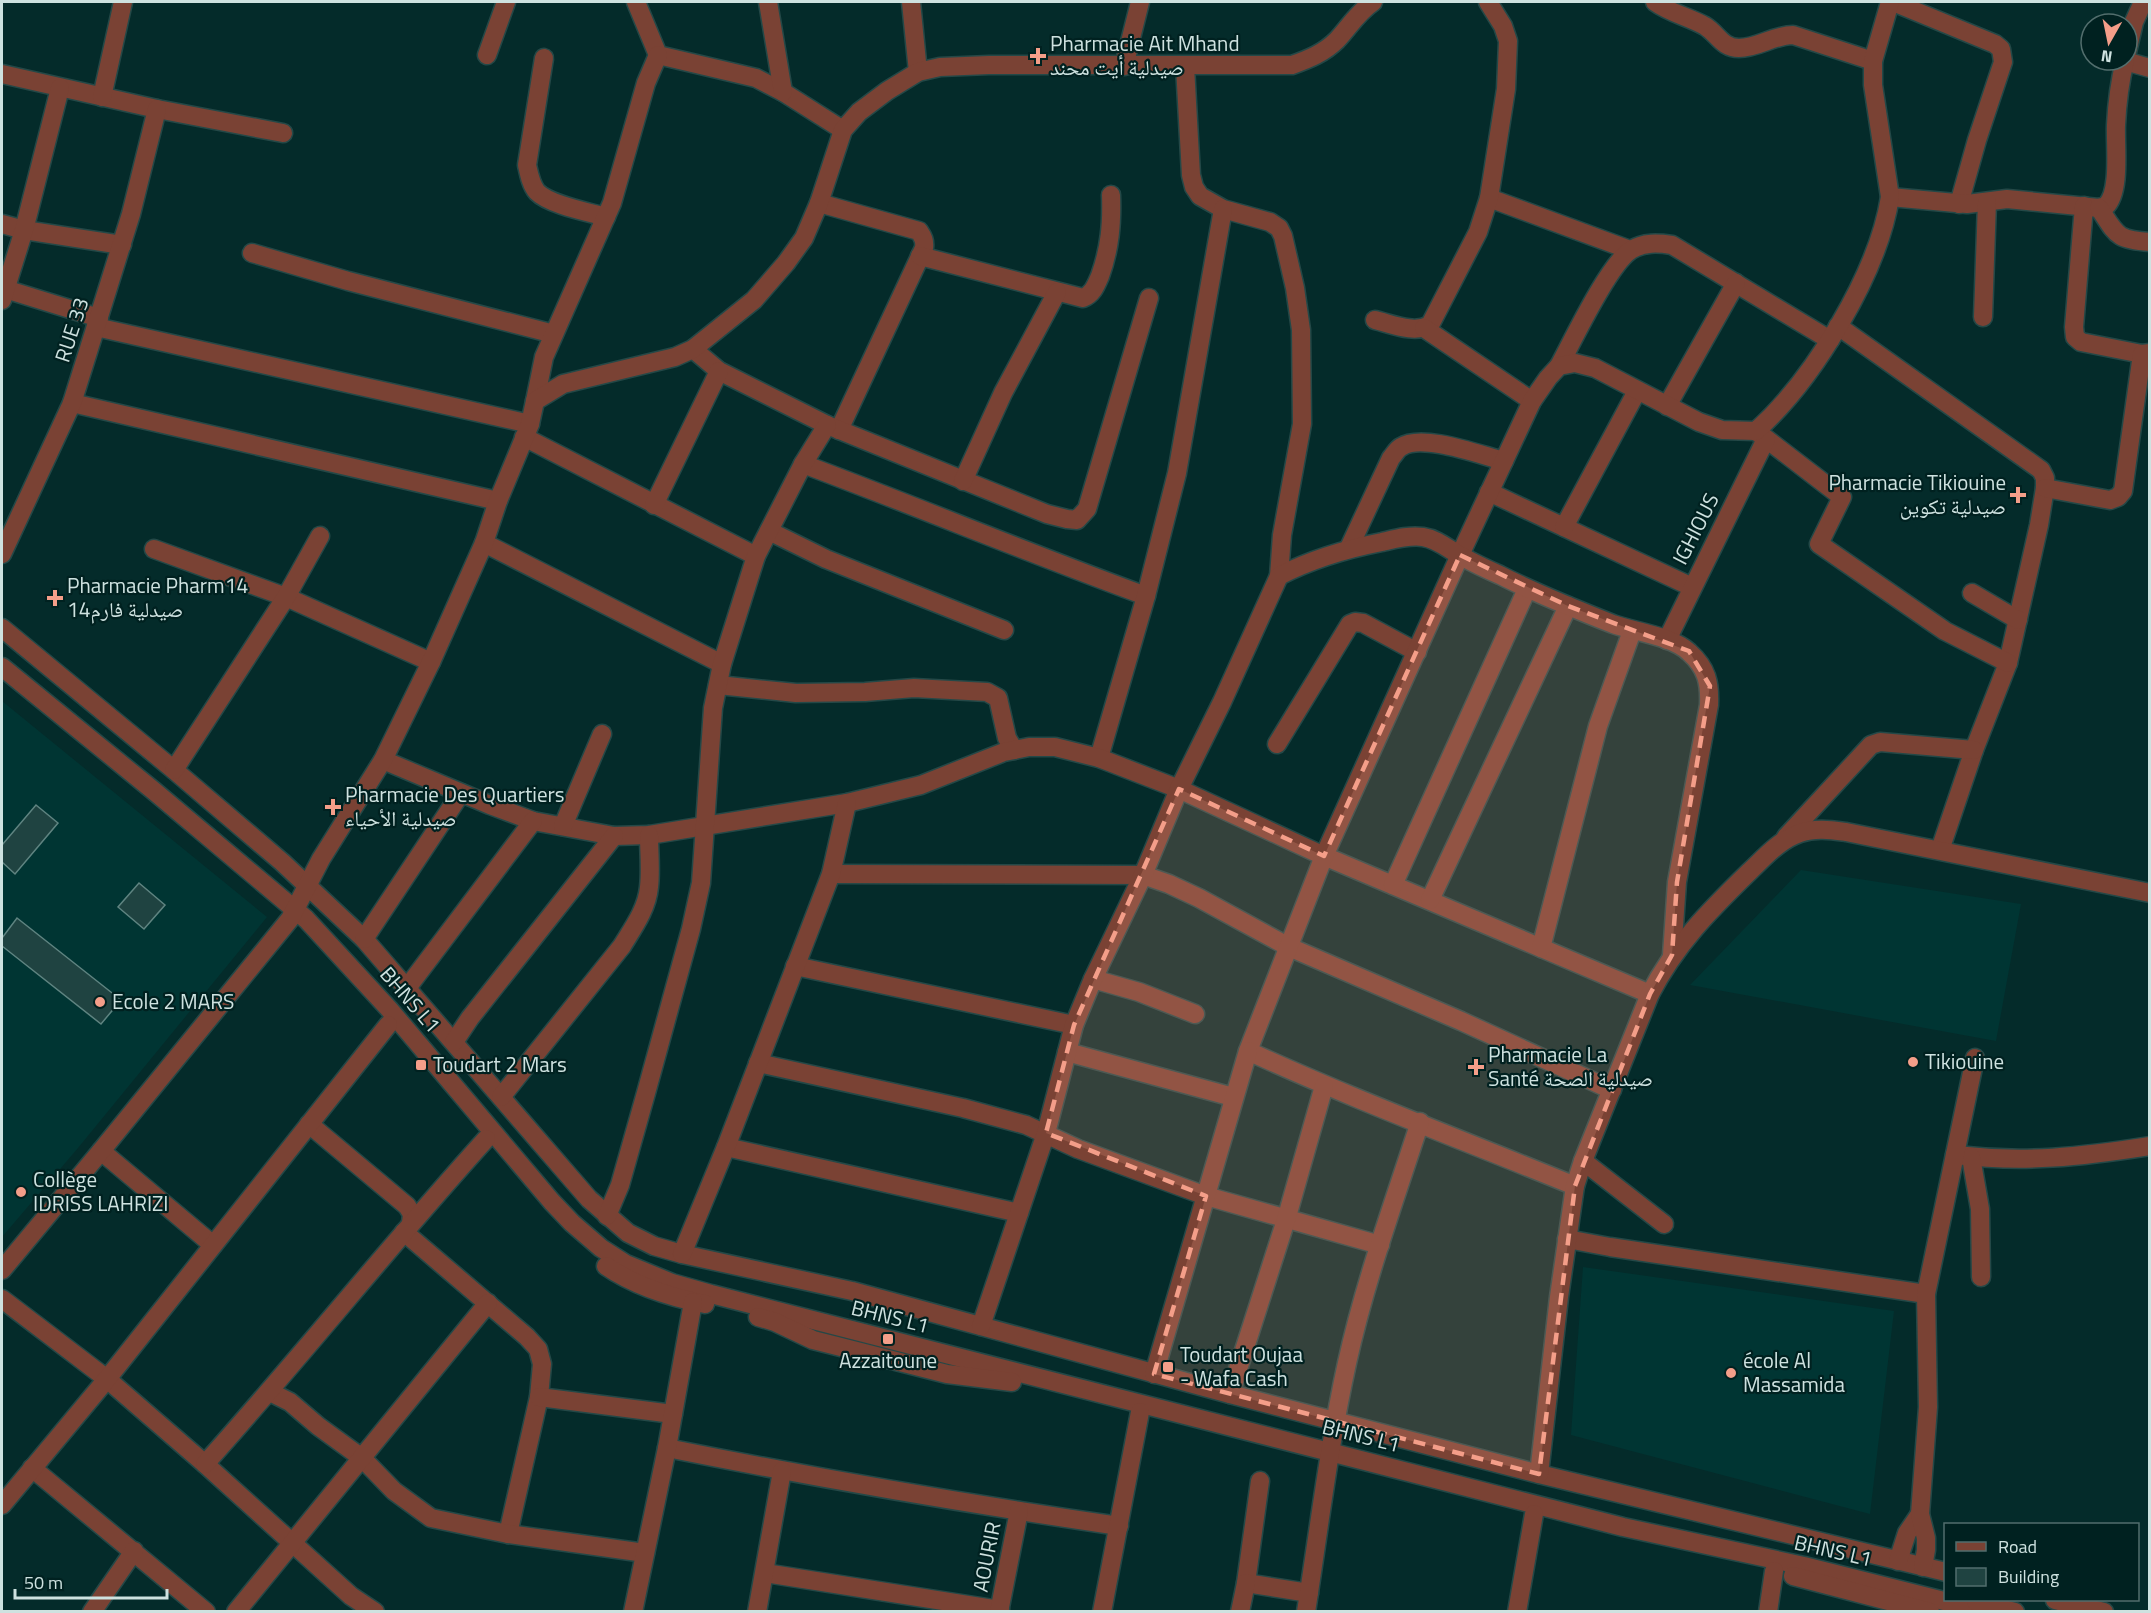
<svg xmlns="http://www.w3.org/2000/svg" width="2151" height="1613" viewBox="0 0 2151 1613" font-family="'Titillium Web','Noto Naskh Arabic',sans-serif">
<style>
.built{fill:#003533}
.building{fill:#1f4341;stroke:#5f8481;stroke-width:1.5}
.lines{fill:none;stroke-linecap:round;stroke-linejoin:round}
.minor-casing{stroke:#244847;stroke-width:21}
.minor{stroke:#7a4234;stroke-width:18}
.marked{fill:#f49e89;fill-opacity:0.2;stroke:#f49e89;stroke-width:4.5;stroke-dasharray:12 8;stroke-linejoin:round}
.poi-dot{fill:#f49e89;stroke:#002120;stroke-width:2}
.labels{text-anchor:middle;stroke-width:4.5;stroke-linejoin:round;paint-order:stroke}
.poi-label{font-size:21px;fill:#cee2e0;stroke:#002120;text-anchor:start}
.street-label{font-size:21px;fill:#cee2e0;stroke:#002120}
</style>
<rect width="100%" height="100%" fill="#042b2a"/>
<g class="built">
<path d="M2 701 267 917 78 1148 2 1237Z"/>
<path d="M1801 870 2021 904 1996 1041 1690 985Z"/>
<path d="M1583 1267 1894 1311 1870 1514 1571 1435Z"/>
</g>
<g class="building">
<path d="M36 805 58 823 15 874 2 862V845Z"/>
<path d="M139 883 165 905 144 929 118 907Z"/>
<path d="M17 918 121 1000 101 1024 2 946V938Z"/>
</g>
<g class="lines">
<g class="minor-casing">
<g id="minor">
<path d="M636 2 658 55 756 78 783 92 843 130"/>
<path d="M768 2 783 92"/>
<path d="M911 2 918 72"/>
<path d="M1655 2C1670 13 1689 17 1705 26 1718 34 1722 48 1739 48 1758 48 1774 35 1793 35L1873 61"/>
<path d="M1893 2 1995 44 2001 49 2003 62 1977 140 1959 204"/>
<path d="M2127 52 2134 22 2143 2"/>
<path d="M487 55 506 2"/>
<path d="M544 58 527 165C529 174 531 185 537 192 550 205 588 212 606 217"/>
<path d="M2125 61 2150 68"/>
<path d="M1124 66 1140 2"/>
<path d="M1185 66 1191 175 1194 187 1200 196 1223 209 1270 222 1279 228 1283 236 1295 288 1301 330 1302 424 1282 535 1279 576"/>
<path d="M2 74 157 109 283 133"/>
<path d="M102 97 123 2"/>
<path d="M1890 197 1967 204 2007 199 2099 208 2106 206C2121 191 2115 146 2116 125 2117 103 2120 81 2125 60"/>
<path d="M1489 198 1630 250"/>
<path d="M819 203 919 231C923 237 925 241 924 248L839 430"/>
<path d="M2084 206 2074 327 2075 337 2081 342 2142 354 2150 353"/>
<path d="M2099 208C2117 235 2116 240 2150 242"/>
<path d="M2 224 24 230 122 245"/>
<path d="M252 253 348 281 554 334"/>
<path d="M920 256 1083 298C1093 294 1096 285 1100 276 1110 248 1112 224 1111 195"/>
<path d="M5 289 99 318"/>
<path d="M2 300 24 230 60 88"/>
<path d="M1983 317 1987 202"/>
<path d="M1375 320C1392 324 1414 334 1430 325L1478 232 1489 198 1506 89 1508 41 1503 26 1488 2"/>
<path d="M1838 326 2041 470 2045 478V488L2039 525 2008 663 1974 750 1940 850"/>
<path d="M96 327 530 424"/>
<path d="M1424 328 1532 401"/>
<path d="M693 349 719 371 827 425 1047 514 1067 519 1077 520 1087 509 1149 298"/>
<path d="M1559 366C1573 340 1609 264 1631 250 1644 242 1658 243 1672 245L1830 340"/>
<path d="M535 401 544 357 612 203 646 83 658 55"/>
<path d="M72 403 498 501"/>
<path d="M1667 406 1736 283"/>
<path d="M1756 431 1842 497 1819 544 1945 631 2008 663"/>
<path d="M524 437 756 556"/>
<path d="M803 464C918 507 1031 554 1146 596"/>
<path d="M963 481 1003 393 1057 292"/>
<path d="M2045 488 2110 500 2118 497 2123 491 2142 354"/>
<path d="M1489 492 1692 587"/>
<path d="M654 505 719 371"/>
<path d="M1564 527 1637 391"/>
<path d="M769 531 826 559 1004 630"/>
<path d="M484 543 722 664"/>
<path d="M1349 548 1391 458C1394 455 1397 449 1401 447 1422 433 1480 455 1504 461"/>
<path d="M154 549 286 597 431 662"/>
<path d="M2 554 72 403 131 214 157 109"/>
<path d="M1972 593 2018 620"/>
<path d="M2 628 174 770 282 862 364 939 589 1199 628 1233 654 1246 682 1254 852 1291 1230 1394 1539 1474 1946 1572"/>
<path d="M1667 640 1766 439"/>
<path d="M2 667 154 791 306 919 389 1009 552 1202 572 1223 601 1248 626 1264 672 1283 711 1294 1623 1527 1804 1566 1988 1612"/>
<path d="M718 685 796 693 865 692 914 688 987 692 998 698 1007 738 1014 750"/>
<path d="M1277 744 1350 624 1355 622 1363 623 1417 652"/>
<path d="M1099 758 1146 596 1177 473 1223 209"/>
<path d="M383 760 490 805 533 821 614 836 649 835 847 803 921 785 1004 752 1029 747H1055L1099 758 1179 789 1324 856 1650 994"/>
<path d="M174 770 286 597 320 536"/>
<path d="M563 826 602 734"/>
<path d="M1786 837 1871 745 1880 742 1974 750"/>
<path d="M831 874 1143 875 1169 884 1199 898 1289 947 1461 1021 1612 1090"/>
<path d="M1393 885 1527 589"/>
<path d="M1430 900 1568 606"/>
<path d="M364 939 461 793"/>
<path d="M1541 948 1598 726 1632 631"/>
<path d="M795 966 1074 1025"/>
<path d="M1093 979 1139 992 1195 1014"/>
<path d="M407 988 533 821"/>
<path d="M454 1042 470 1018 614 836"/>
<path d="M1067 1052 1233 1097"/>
<path d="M758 1063 963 1108 1026 1125 1078 1149 1206 1196 1380 1245"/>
<path d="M501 1097 622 946C633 928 647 909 649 887 651 870 649 852 649 835"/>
<path d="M309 1124 407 1206 412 1214 411 1223"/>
<path d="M726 1147 1019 1213"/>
<path d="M101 1151 213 1245"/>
<path d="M1955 1155C2026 1163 2080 1157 2150 1146"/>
<path d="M1971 1157 1980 1209 1981 1277"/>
<path d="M1583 1161 1664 1224"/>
<path d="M1575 1186C1465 1141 1355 1100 1248 1051L1324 856 1460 555 1532 401 1548 378 1559 366 1575 363 1595 368 1699 422 1722 430 1756 431C1813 380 1878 274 1890 197L1873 85V61L1890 2"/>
<path d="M607 1216 620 1185 646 1093 691 929 701 883 713 708 722 664 756 556 803 464 827 425"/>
<path d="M404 1232 527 1337 538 1349 542 1364 539 1397 508 1534"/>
<path d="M1567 1239 1610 1247 1926 1294"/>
<path d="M682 1254 726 1147 831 874 847 803"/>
<path d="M606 1266C635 1286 670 1297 705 1304"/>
<path d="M2 1270 101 1151 290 919 321 859 383 760 431 662 484 543 498 501 530 424 535 401 563 384 675 357 693 349 754 300 786 263 804 238 819 203 843 130 859 112 887 91 918 72 940 67 989 65H1292C1309 59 1324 53 1337 40 1349 27 1358 12 1373 2"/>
<path d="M2 1299 107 1379 205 1464 351 1596 375 1612"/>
<path d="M758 1317 775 1322 813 1340 833 1345 947 1374 1012 1382"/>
<path d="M981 1326 1046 1133 1074 1025 1093 979 1143 875 1179 789 1222 702 1279 576C1312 559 1346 549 1382 542 1395 539 1409 535 1423 537 1437 539 1447 548 1459 555 1472 562 1486 569 1500 575 1537 594 1575 609 1613 624 1635 632 1672 636 1689 652 1707 668 1710 683 1709 705L1677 882 1672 955"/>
<path d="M1154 1374 1248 1051"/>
<path d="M270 1392 290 1402 318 1426 362 1458 394 1491 431 1518 508 1534 645 1553"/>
<path d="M1230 1394 1286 1220 1324 1086"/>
<path d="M539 1397 673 1414"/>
<path d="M667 1448C817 1478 968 1504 1119 1526"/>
<path d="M205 1464C301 1357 390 1245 486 1139"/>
<path d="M32 1468 206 1612"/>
<path d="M1539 1474 1559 1297 1575 1186 1583 1161 1650 994C1676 944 1709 911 1749 872 1764 858 1779 840 1800 833 1815 828 1830 830 1846 832L2150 893"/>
<path d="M1260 1481 1246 1583 1309 1593"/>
<path d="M2 1505 107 1379 388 1025"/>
<path d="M1898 1561 1907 1533 1920 1514"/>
<path d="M1923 1567 1926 1550V1538L1920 1514 1928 1407 1926 1294 1975 1058"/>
<path d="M765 1573 1000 1610"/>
<path d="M1793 1576 1930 1612"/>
<path d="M2055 1600 2104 1612"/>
<path d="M1976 1602 2015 1612"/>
<path d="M92 1612 134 1551"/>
<path d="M236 1612 488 1303"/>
<path d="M633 1612 667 1448 693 1302"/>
<path d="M757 1612 782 1471"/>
<path d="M999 1612 1019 1511"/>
<path d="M1102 1612 1140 1412"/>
<path d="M1240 1612 1246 1583"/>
<path d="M1306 1612C1319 1529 1329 1445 1347 1363 1365 1281 1394 1202 1420 1122"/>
<path d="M1517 1612 1534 1514"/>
<path d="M1768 1612 1774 1571"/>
</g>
</g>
<use href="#minor" class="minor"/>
</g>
<path class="marked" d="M1460 555 1568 606 1689 651 1710 686 1677 882 1672 955 1650 994 1575 1186 1539 1474 1154 1374 1206 1196 1046 1133 1074 1025 1179 789 1324 856Z"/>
<g class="poi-dot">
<path d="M1035 47h6v6h6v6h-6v6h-6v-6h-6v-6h6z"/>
<path d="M2015 486h6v6h6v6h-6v6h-6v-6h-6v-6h6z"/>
<path d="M52 589h6v6h6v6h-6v6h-6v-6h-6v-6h6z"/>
<path d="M330 798h6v6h6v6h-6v6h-6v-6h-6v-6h6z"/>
<circle cx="100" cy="1002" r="6"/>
<circle cx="1913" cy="1062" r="6"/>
<rect x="415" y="1059" width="12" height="12" rx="3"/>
<path d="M1473 1058h6v6h6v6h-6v6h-6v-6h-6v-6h6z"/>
<circle cx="21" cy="1192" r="6"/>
<rect x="882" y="1333" width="12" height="12" rx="3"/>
<rect x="1162" y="1361" width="12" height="12" rx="3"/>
<circle cx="1731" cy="1373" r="6"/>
</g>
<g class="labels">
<g class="poi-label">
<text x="1050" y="51">Pharmacie Ait Mhand<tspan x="1050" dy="24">صيدلية أيت محند</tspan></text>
<text x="2006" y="490" text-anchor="end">Pharmacie Tikiouine<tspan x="2006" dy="24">صيدلية تكوين</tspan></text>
<text x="67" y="593">Pharmacie Pharm14<tspan x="67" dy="24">صيدلية فارم14</tspan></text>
<text x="345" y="802">Pharmacie Des Quartiers<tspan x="345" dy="24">صيدلية الأحياء</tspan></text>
<text x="112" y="1009">Ecole 2 MARS</text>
<text x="1488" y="1062">Pharmacie La<tspan x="1488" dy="24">Santé صيدلية الصحة</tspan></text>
<text x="1925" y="1069">Tikiouine</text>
<text x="433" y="1072">Toudart 2 Mars</text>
<text x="33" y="1187">Collège<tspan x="33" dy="24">IDRISS LAHRIZI</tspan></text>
<text x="1180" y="1362">Toudart Oujaa<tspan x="1180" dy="24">- Wafa Cash</tspan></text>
<text x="888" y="1368" text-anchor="middle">Azzaitoune</text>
<text x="1743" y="1368">école Al<tspan x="1743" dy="24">Massamida</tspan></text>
</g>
<g class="street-label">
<text transform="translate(72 330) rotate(-72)" y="7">RUE 33</text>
<text transform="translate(1696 529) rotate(-63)" y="7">IGHIOUS</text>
<text transform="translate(410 1000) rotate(49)" y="7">BHNS L1</text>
<text transform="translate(890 1317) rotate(14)" y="7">BHNS L1</text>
<text transform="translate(1361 1436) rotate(14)" y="7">BHNS L1</text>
<text transform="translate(1833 1551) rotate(13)" y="7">BHNS L1</text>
<text transform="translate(987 1557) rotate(-79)" y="7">AOURIR</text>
</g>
</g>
<rect width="2151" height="1613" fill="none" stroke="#cee2e0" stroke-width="6"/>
<rect x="1944" y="1523" width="195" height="78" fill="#002120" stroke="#526e6d" stroke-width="1.5"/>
<rect x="1956" y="1542" width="30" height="9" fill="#7a4234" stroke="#526e6d" stroke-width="1.5"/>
<text x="1998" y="1553" font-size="18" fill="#cee2e0">Road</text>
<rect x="1956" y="1568" width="30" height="18" fill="#1f4341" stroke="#526e6d" stroke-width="1.5"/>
<text x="1998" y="1583" font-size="18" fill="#cee2e0">Building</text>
<g transform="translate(2109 42) rotate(189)"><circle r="28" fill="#002120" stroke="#526e6d" stroke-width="1.5"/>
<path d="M0-4.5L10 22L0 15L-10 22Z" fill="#f49e89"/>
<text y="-9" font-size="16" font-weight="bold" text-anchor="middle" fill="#cee2e0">N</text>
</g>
<path d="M15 1589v9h152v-9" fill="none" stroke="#cee2e0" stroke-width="3"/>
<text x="24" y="1589" font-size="18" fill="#cee2e0" stroke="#002120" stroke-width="4.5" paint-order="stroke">50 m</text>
</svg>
